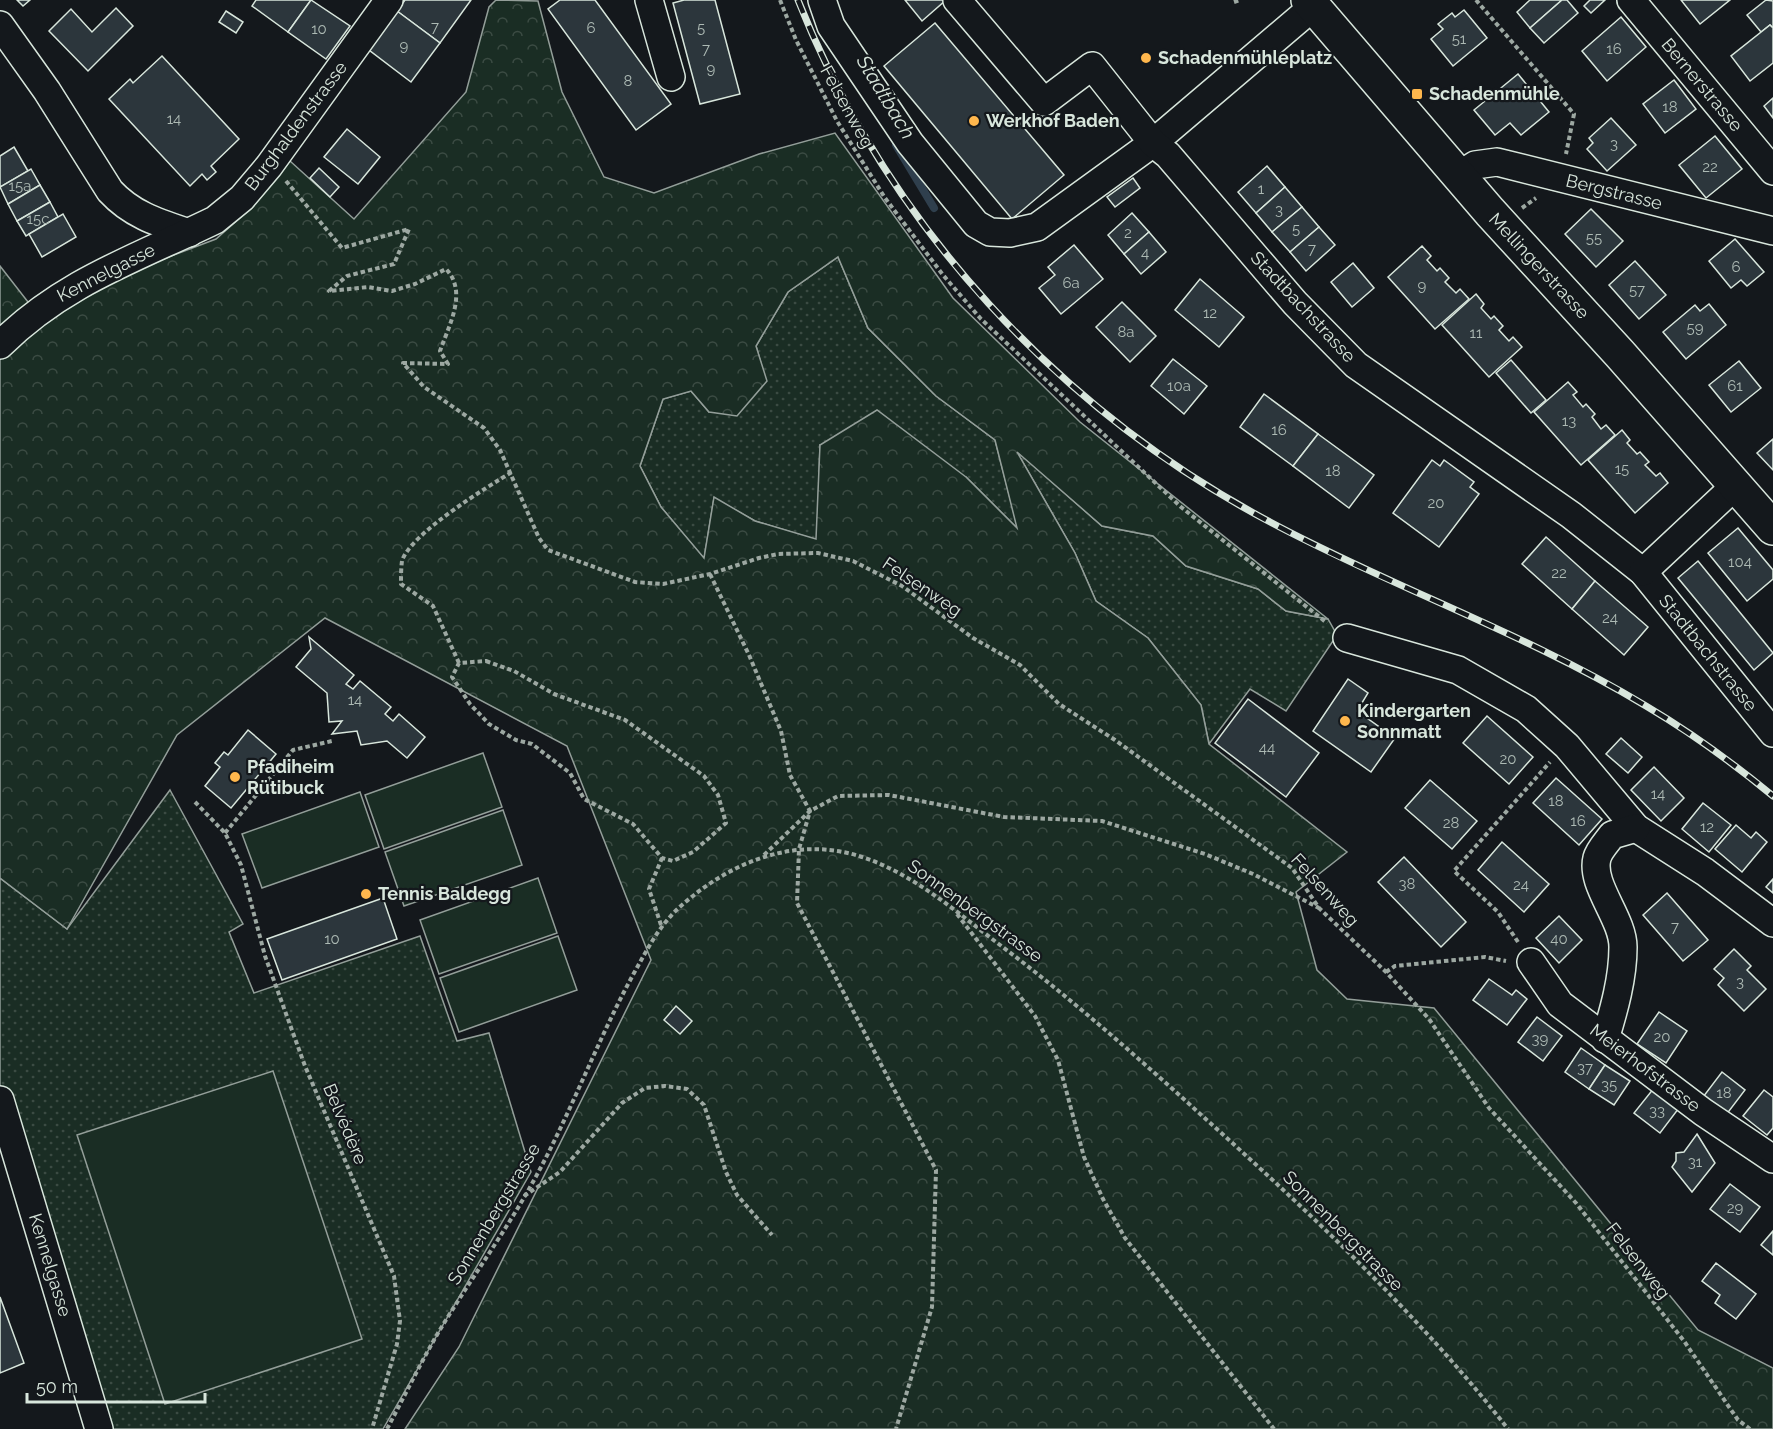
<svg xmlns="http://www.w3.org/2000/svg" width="1773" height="1429" viewBox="0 0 1773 1429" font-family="Raleway,sans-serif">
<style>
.grass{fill:url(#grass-dots);stroke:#939e99;stroke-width:1.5}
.forest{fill:url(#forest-crowns);stroke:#939e99;stroke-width:1.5;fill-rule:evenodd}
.pitch{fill:#1a2d24;stroke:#939e99;stroke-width:1.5}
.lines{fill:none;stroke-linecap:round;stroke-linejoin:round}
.stream{stroke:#2f3f4d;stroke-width:8}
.building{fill:#2c363c;stroke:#d8e6dc;stroke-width:1.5}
.minor-casing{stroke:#d8e6dc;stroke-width:30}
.major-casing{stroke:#d8e6dc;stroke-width:36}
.path{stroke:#9da8a2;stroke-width:4;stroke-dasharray:4.5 3;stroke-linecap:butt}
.minor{stroke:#14181c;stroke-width:27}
.major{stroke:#14181c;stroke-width:33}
.rail-casing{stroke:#d8e6dc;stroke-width:7}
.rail{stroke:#14181c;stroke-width:4.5;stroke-dasharray:14;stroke-linecap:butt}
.poi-dot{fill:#ffb74d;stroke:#14181c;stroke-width:2}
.labels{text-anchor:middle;stroke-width:4.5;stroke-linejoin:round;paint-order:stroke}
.number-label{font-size:15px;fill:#adbab4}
.poi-label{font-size:18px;font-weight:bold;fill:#d8e6dc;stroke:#14181c;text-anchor:start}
.street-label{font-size:18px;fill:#d8e6dc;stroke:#14181c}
.water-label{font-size:20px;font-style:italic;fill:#d8e6dc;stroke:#14181c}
</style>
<defs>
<pattern id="grass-dots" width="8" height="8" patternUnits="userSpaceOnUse" patternTransform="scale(1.5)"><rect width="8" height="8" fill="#1a2d24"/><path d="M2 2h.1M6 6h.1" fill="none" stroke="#3b4b43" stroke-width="1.8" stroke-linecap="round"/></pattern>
<pattern id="forest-crowns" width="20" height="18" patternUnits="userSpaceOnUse" patternTransform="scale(1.5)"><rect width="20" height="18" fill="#1a2d24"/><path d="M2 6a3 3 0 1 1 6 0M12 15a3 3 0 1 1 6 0" fill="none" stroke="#3b4b43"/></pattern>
</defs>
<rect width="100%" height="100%" fill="#14181c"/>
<g class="grass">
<path d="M838 257 868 328 936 396 995 440 1018 529 966 477 820 445 817 540 755 521 714 498 704 559 661 507 640 466 663 399 691 391 709 412 766 381 756 346 788 292Z"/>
<path d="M1016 450 1102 526 1153 536 1186 566 1258 589 1286 611 1328 619 1337 635 1286 711 1250 689 1209 744 1201 705 1148 638 1096 601 1075 553Z"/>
<path d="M170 790 243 924 229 932 254 993 420 936 457 1041 489 1033 531 1172 383 1429H94L0 1136V878L67 929Z"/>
</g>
<path class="forest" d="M496 0 538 1 562 92 604 177 654 193 759 154 835 133 953 298 1080 422 1328 619 1286 611 1258 589 1186 566 1153 536 1102 526 1017 452 1075 553 1096 601 1148 638 1201 705 1209 744 1347 852 1296 892 1317 970 1347 999 1434 1008 1698 1330 1773 1368V1429H405L459 1347 651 960 567 746 325 618 177 735 67 929 0 878V266L42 320 129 272 216 239 251 208 290 161 354 219 466 92 489 7ZM838 257 868 328 936 396 995 440 1017 528 966 477 877 410 820 445 816 539 755 521 714 497 704 558 661 507 640 466 663 399 691 391 709 412 737 416 767 381 756 346 788 292Z"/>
<g class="pitch">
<path d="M483 753 502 807 384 849 365 795Z"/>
<path d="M360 792 379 847 262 888 242 834Z"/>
<path d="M503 810 522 865 404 906 385 852Z"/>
<path d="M538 878 557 933 439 974 420 920Z"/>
<path d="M558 936 577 990 459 1032 440 978Z"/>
<path d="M273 1071 362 1339 165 1404 77 1135Z"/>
</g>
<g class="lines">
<path class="stream" d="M896 145 934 208"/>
</g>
<g class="building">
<path d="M17 0H30L23 6Z"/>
<path d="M256 0H311L288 32 252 6Z"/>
<path d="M311 0 350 26 326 59 288 32Z"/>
<path d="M405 0H471L440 43 397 11Z"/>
<path d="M560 0H595L671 104 636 130 548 9Z"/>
<path d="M684 0H715L740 94 700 104 673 3Z"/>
<path d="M905 0H946L922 21Z"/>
<path d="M1530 0H1562L1530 28 1517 12Z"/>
<path d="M1562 0H1567L1578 13 1544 43 1530 28Z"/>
<path d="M1590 0H1605L1591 13 1584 6Z"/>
<path d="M1681 0H1730L1700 24Z"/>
<path d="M1766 0 1773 1V28L1770 25 1761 32 1747 15Z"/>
<path d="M116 8 133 26 88 71 49 31 71 9 92 32Z"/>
<path d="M1464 10 1487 38 1453 66 1431 39 1443 29 1438 24 1452 13 1455 17Z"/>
<path d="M226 11 243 22 236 33 219 22Z"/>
<path d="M397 11 440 43 411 82 369 50Z"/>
<path d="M1621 17 1646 47 1607 81 1582 51Z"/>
<path d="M935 23 1064 175 1012 219 884 66Z"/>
<path d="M1770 25 1773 28V63L1750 81 1731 56Z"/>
<path d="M162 56 239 139 211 166 216 172 207 180 202 174 190 186 109 99 130 79 133 83Z"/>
<path d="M1518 74 1549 112 1521 135 1510 123 1495 135 1474 110Z"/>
<path d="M1674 80 1696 109 1665 133 1643 104Z"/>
<path d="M1773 98V118L1764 106Z"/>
<path d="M1611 118 1636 145 1607 171 1587 149 1593 143 1589 138Z"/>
<path d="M347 129 380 157 358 184 324 157Z"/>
<path d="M1715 136 1742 169 1706 198 1679 165Z"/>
<path d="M14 147 28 171 0 187V156Z"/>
<path d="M1267 166 1285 187 1256 213 1238 192Z"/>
<path d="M319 168 339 187 330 197 310 178Z"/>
<path d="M31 169 40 185 8 204 0 187Z"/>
<path d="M1133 178 1140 188 1115 207 1107 197Z"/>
<path d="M40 185 50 202 17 221 8 204Z"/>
<path d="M1285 187 1302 207 1272 232 1256 213Z"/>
<path d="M50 202 58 217 26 236 17 221Z"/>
<path d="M1302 207 1319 227 1290 252 1272 232Z"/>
<path d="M1591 209 1623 241 1596 267 1565 234Z"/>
<path d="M1132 213 1149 232 1124 254 1108 235Z"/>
<path d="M63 214 76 237 42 257 29 234Z"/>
<path d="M1319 227 1335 245 1306 271 1290 252Z"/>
<path d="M1149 232 1166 252 1141 274 1124 254Z"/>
<path d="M1735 239 1764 272 1747 286 1741 280 1731 288 1709 261Z"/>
<path d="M1074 245 1103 279 1061 314 1039 288 1055 275 1048 267Z"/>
<path d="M1422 246 1431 256 1427 260 1437 271 1440 268 1449 278 1445 282 1456 293 1460 289 1469 299 1435 329 1388 277Z"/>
<path d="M1635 261 1666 295 1639 319 1609 285Z"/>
<path d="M1353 263 1374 288 1352 307 1331 282Z"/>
<path d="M1200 279 1244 317 1219 347 1175 310Z"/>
<path d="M1476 294 1484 304 1481 308 1491 319 1494 316 1503 326 1499 330 1509 341 1513 337 1522 347 1489 377 1442 325Z"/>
<path d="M1122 302 1156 336 1130 362 1096 327Z"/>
<path d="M1709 304 1726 325 1686 359 1663 332 1695 305 1700 311Z"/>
<path d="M1173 359 1207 386 1184 414 1151 386Z"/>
<path d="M1511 360 1546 400 1531 413 1496 373Z"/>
<path d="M1739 361 1761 388 1731 412 1709 385Z"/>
<path d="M1568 382 1577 392 1573 395 1583 407 1586 404 1595 414 1592 417 1601 429 1606 425 1615 435 1581 465 1534 412Z"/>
<path d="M1264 394 1318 434 1293 466 1240 427Z"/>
<path d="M1622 430 1630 440 1627 443 1637 454 1640 452 1649 462 1645 465 1656 476 1660 473 1668 483 1635 513 1588 460Z"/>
<path d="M1318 434 1374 475 1349 508 1293 466Z"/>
<path d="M1773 439V470L1757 453Z"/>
<path d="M1432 460 1440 466 1444 460 1474 482 1470 487 1479 494 1439 547 1393 513Z"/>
<path d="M1738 528 1773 570V579L1747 601 1708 553Z"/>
<path d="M1546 537 1595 581 1572 609 1522 564Z"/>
<path d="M1698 561 1773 653 1754 670 1678 578Z"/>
<path d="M1595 581 1648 627 1624 655 1572 609Z"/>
<path d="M309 637 354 675 346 684 353 689 360 681 391 707 385 714 393 721 399 714 425 737 407 758 387 741 361 745 357 731 332 734 342 721 329 722 327 693 296 667 311 649Z"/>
<path d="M1348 679 1368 693 1357 711 1395 738 1371 772 1313 731Z"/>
<path d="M1248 699 1319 753 1286 797 1215 743Z"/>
<path d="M1487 716 1533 757 1509 784 1463 743Z"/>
<path d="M248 730 276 754 231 808 205 786 220 767 215 763 224 752 228 755Z"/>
<path d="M1621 738 1642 757 1628 773 1606 754Z"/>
<path d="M1654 767 1684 798 1661 821 1631 790Z"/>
<path d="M1556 778 1602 819 1579 845 1533 803Z"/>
<path d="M1430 780 1477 821 1452 849 1405 808Z"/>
<path d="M1703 803 1731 825 1709 852 1682 829Z"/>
<path d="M1736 825 1751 838 1756 832 1767 842 1742 872 1715 849Z"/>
<path d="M1502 842 1549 884 1524 912 1478 870Z"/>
<path d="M1404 857 1466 922 1441 947 1378 882Z"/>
<path d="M1773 879V893L1766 887Z"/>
<path d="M1667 893 1708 940 1683 961 1643 915Z"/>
<path d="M383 898 397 939 282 980 267 939Z"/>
<path d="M1559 916 1582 940 1559 963 1536 938Z"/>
<path d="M1734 949 1751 966 1747 970 1766 989 1744 1011 1718 985 1724 978 1714 969Z"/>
<path d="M1489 979 1512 995 1516 990 1527 999 1507 1025 1473 1000Z"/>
<path d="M676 1006 692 1021 680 1034 664 1020Z"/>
<path d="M1659 1012 1687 1031 1666 1063 1637 1044Z"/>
<path d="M1537 1017 1562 1036 1543 1061 1518 1042Z"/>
<path d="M1581 1048 1605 1065 1589 1089 1565 1072Z"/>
<path d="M1605 1065 1630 1081 1614 1105 1589 1089Z"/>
<path d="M1722 1072 1745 1090 1726 1115 1703 1097Z"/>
<path d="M1654 1088 1679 1108 1660 1133 1634 1113Z"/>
<path d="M1764 1090 1773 1097V1128L1767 1135 1743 1116Z"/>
<path d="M1697 1134 1715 1163 1692 1192 1672 1167 1676 1161V1153L1684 1152Z"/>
<path d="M1730 1184 1760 1207 1740 1232 1710 1209Z"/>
<path d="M1773 1231V1255L1761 1245Z"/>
<path d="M1716 1263 1756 1294 1736 1319 1715 1303 1720 1295 1702 1281Z"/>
<path d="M0 1297 24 1363 0 1373Z"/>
</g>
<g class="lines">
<g class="minor-casing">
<g id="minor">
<path d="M649 0 671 77"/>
<path d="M822 0 831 26 910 143 976 224 990 232 1010 233 1037 227 1153 143 1314 6"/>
<path d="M957 0 1044 102 1092 66 1153 143 1168 155 1295 303 1356 365 1571 515 1643 572 1773 733"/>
<path d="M1631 0 1773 171"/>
<path d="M0 25 47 91 110 191C132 215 159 223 189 233"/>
<path d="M1458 176 1475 165 1497 162 1773 231"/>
<path d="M0 345C63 282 137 258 215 220L242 198 269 166 389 0"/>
<path d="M1643 572 1735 486"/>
<path d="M1347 638 1458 670 1526 709 1567 746 1636 828 1705 872 1773 923"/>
<path d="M1531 962 1560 1004 1703 1112 1773 1159"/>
<path d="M1605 1039C1614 1010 1623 978 1623 947 1623 918 1590 885 1597 858 1599 850 1607 842 1612 835L1636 828"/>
<path d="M0 1100 99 1429"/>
</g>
</g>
<g class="major-casing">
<path id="major" d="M1308 0 1490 212 1620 354 1773 528"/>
</g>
<g class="path">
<path d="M780 0 796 40 837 121 885 198 943 275 981 319 1181 507 1327 623"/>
<path d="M1476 0 1574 114 1566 154"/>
<path d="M1234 2 1240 0"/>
<path d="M286 181 342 248 409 229 394 264 347 276 329 291 368 287 392 291 415 284 446 269C468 292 449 325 440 351L448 364 403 363 424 387 484 428 500 450 539 538 548 550 635 582 663 584 710 574 759 558 778 554 818 553 853 561 902 586 973 638 1020 665 1059 704 1115 740 1292 868 1319 908 1386 972 1429 1019 1489 1108 1576 1203 1684 1341 1738 1420 1750 1429"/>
<path d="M1522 208 1536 198"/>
<path d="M710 574 749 655 781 731 790 775 810 811 799 849 797 903 936 1170 932 1307 896 1429"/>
<path d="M486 661 514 671 554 694 625 720 704 776 718 795 726 823 693 852 673 861 662 858 633 824 584 799 570 773 532 744 516 740 489 724 470 704 452 677 459 663Z"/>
<path d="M459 663 433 606 401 584C401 577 401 568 402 561 410 534 487 487 512 472"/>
<path d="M195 802 225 833 241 865 265 956 305 1066 394 1276 400 1321 397 1344 372 1429"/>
<path d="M225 833 293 750 332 741"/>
<path d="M764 855 810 811 838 796 889 795 1004 817 1102 821 1205 854 1253 874 1319 908"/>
<path d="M957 914 1035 1016 1058 1060 1084 1157 1103 1199 1125 1238 1274 1429"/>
<path d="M661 925 649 889 662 858"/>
<path d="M1518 942 1498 912 1454 871 1550 762"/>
<path d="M1386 972 1395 966 1485 957 1506 961"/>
<path d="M524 1196 560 1172 622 1103 645 1088 665 1086 687 1089 704 1105 726 1172 737 1195 772 1235"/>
<path d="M387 1429C404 1397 420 1364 438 1333 471 1278 510 1226 540 1169 574 1105 599 1037 634 973 648 948 660 924 682 905 731 862 794 836 859 856 913 873 955 911 1000 945 1080 1005 1155 1073 1229 1140 1328 1230 1426 1324 1508 1429"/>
</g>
<use href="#minor" class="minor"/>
<use href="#major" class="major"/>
<g class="rail-casing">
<path id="rail" d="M798 0C887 224 1059 411 1272 523 1394 588 1527 634 1646 706 1690 732 1733 763 1773 796"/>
</g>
<use href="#rail" class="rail"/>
</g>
<g class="poi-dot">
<circle cx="1146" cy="58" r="6"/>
<rect x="1411" y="88" width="12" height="12" rx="3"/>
<circle cx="974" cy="121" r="6"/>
<circle cx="1345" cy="721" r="6"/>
<circle cx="235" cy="777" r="6"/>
<circle cx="366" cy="894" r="6"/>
</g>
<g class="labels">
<g class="number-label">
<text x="435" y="32">7</text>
<text x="591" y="33">6</text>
<text x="701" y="33">5</text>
<text x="319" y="34">10</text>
<text x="1459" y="44">51</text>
<text x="404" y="51">9</text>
<text x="706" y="54">7</text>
<text x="1614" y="54">16</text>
<text x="711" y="74">9</text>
<text x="628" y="86">8</text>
<text x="1670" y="112">18</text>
<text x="174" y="124">14</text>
<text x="1614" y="149">3</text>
<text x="1710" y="172">22</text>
<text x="20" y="191">15a</text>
<text x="1261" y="194">1</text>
<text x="1279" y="215">3</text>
<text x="38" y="224">15c</text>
<text x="1296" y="234">5</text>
<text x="1128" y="238">2</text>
<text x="1594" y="243">55</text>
<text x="1312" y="254">7</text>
<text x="1145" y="258">4</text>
<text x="1736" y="272">6</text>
<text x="1071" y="288">6a</text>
<text x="1422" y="291">9</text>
<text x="1637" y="295">57</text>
<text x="1210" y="318">12</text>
<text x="1695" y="333">59</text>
<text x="1126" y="337">8a</text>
<text x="1476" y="338">11</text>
<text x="1179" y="391">10a</text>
<text x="1735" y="391">61</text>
<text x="1569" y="426">13</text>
<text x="1279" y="435">16</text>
<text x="1622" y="474">15</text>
<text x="1333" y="476">18</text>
<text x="1436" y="508">20</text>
<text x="1740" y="567">104</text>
<text x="1559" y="578">22</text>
<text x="1610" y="623">24</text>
<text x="355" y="705">14</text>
<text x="1267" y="753">44</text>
<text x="1508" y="764">20</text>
<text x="1658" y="799">14</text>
<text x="1556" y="806">18</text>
<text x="1578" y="826">16</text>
<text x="1451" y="828">28</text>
<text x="1707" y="832">12</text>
<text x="1407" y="889">38</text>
<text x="1521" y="890">24</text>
<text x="1675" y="932">7</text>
<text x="332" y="944">10</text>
<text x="1559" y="944">40</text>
<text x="1740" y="987">3</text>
<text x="1662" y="1042">20</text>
<text x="1540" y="1044">39</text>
<text x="1585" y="1073">37</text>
<text x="1609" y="1090">35</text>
<text x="1724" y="1098">18</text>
<text x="1657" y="1116">33</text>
<text x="1695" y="1167">31</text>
<text x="1735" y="1213">29</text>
</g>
<g class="poi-label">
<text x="1158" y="64">Schadenmühleplatz</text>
<text x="1429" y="100">Schadenmühle</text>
<text x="986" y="127">Werkhof Baden</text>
<text x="1357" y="717">Kindergarten<tspan x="1357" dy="21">Sonnmatt</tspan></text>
<text x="247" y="773">Pfadiheim<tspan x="247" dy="21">Rütibuck</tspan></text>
<text x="378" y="900">Tennis Baldegg</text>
</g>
<g class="street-label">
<text transform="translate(1702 85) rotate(50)" y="6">Bernerstrasse</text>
<text transform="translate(847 107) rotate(61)" y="6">Felsenweg</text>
<text transform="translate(296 126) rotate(-53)" y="6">Burghaldenstrasse</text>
<text transform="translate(1614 192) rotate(14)" y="6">Bergstrasse</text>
<text transform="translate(1539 266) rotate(47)" y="6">Mellingerstrasse</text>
<text transform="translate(106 273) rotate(-27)" y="6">Kennelgasse</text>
<text transform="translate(1303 307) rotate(47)" y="6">Stadtbachstrasse</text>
<text transform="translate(922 587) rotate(34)" y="6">Felsenweg</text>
<text transform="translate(1708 653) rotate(51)" y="6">Stadtbachstrasse</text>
<text transform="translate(1325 890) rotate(48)" y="6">Felsenweg</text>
<text transform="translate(975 911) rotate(36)" y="6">Sonnenbergstrasse</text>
<text transform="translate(1645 1068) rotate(37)" y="6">Meierhofstrasse</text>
<text transform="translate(345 1124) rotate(67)" y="6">Belvédère</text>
<text transform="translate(494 1214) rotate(-59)" y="6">Sonnenbergstrasse</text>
<text transform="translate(1343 1231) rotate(45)" y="6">Sonnenbergstrasse</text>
<text transform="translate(1638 1261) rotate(52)" y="6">Felsenweg</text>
<text transform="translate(50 1265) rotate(73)" y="6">Kennelgasse</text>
</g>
<g class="water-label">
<text transform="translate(886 97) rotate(59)" y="7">Stadtbach</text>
</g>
</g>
<path d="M27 1393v9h178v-9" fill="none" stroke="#d8e6dc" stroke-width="3"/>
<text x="36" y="1393" font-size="18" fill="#d8e6dc" stroke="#14181c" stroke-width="4.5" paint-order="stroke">50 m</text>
</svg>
